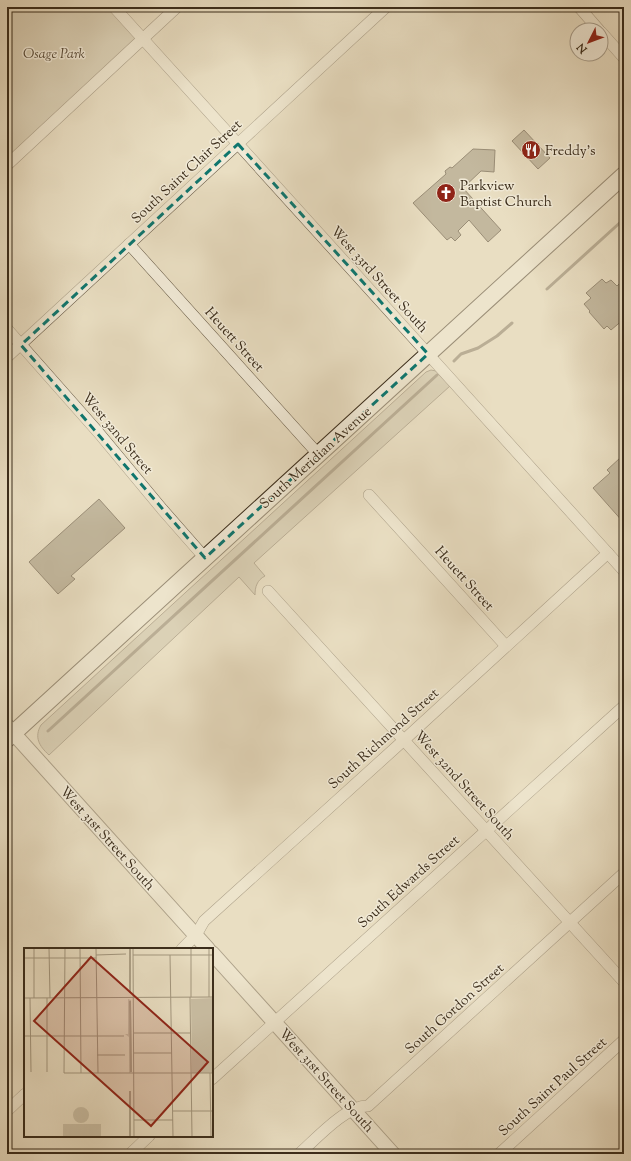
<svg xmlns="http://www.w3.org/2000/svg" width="631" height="1161" viewBox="0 0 631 1161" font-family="'Sorts Mill Goudy',serif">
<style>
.green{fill:#cbc0a6;stroke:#837660}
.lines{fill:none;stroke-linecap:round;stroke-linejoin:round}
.stream{stroke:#80735d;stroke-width:3}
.building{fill:#958972;stroke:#3b2d1b}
.minor-casing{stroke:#665945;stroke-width:12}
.tertiary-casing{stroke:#665945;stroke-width:16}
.secondary-casing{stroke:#3b2d1b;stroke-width:18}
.minor{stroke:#f1ead7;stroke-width:11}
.tertiary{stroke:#f1ead7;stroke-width:14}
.secondary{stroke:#f1ead7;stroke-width:16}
.marked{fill:none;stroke:#0f766e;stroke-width:3;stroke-dasharray:8 5;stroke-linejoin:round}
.labels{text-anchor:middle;stroke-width:3;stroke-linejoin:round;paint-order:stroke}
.park-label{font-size:14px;font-style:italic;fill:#584a37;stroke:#f1ead7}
.poi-label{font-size:14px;fill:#3b2d1b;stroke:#f1ead7;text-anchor:start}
.street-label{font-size:14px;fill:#3b2d1b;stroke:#f1ead7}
.inset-river{fill:none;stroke:#aea289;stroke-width:2}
.inset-road{fill:none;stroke:#a3977f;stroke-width:1}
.view{fill:#8f2418;fill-opacity:0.15;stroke:#8f2418;stroke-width:2}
.inset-edge{fill:none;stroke:#3b2d1b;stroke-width:2}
</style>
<rect width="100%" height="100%" fill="#e9dec2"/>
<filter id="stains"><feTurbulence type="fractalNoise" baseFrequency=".005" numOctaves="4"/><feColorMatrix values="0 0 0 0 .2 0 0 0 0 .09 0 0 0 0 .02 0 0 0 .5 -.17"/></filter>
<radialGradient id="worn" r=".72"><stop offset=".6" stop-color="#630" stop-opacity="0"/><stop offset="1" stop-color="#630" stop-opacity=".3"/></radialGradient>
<g class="green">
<path d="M7 7H108L137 39 7 159Z"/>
<path d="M431 370 436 371 450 386 254 563 265 576C257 580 255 587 255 595L239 577 49 755C39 746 34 737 41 725L426 372Z"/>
</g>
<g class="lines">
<g class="stream">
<path d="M547 289 624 219"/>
<path d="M454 361 461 354 478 348 497 336 512 323"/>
<path d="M48 731 437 375"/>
</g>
</g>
<g class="building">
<path d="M524 130 550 158 538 169 512 141Z"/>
<path d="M473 149 495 150 494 172 481 171 463 188 501 230 488 242 469 220 458 231 461 235 455 241 451 237 447 240 413 203 446 174 445 171 450 167 452 168Z"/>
<path d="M602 279 606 283 611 280 617 286 619 284 624 289V319L611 330 607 326 604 329 589 312 590 311 584 304 591 298 586 293Z"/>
<path d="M620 458 624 463V523L593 488 610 473 607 470Z"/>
<path d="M99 499 125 528 71 576 75 579 58 594 29 562Z"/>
</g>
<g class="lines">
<g class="minor-casing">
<g id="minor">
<path d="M114 7 428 354 624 571"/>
<path d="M579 7 599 30"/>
<path d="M601 32 624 58"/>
<path d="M7 165 177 7"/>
<path d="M129 244 318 454"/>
<path d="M7 329 98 432 162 509 205 558"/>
<path d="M7 357 386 7"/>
<path d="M369 495 506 646"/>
<path d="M268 591 624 982"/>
<path d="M182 949 196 935 204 921 404 740 608 553"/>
<path d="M212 1079 624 706"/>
<path d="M7 1111 25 1094"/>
<path d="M130 1154 149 1136"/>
<path d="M299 1154C315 1140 346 1105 368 1106L624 873"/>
<path d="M499 1154 624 1040"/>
</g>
</g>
<g class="tertiary-casing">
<g id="tertiary">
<path d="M7 726 208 949"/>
<path d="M212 953 393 1154"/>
</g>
</g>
<g class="secondary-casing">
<path id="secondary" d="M7 739 624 175"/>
</g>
<use href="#minor" class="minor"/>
<use href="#tertiary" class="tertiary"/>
<use href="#secondary" class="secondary"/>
</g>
<path d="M0 0H631V1161H0ZM238 144 428 354 205 558 21 345Z" fill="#e9dec2" fill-opacity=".55" fill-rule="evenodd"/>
<path class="marked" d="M238 144 428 354 205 558 21 345Z"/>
<defs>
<g id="restaurant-disc" transform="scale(1)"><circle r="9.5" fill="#8f2418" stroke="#f1ead7"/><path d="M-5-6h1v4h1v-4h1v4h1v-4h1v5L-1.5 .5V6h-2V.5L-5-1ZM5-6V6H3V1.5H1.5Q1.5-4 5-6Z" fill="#fff"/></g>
<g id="church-disc" transform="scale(1)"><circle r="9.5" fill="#8f2418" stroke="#f1ead7"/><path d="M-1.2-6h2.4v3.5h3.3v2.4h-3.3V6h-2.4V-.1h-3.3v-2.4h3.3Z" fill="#fff"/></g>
</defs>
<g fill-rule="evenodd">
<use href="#restaurant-disc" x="531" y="150"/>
<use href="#church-disc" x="446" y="193"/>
</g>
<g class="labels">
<g class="park-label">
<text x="54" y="58">Osage Park</text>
</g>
<g class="poi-label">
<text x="545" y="155">Freddy's</text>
<text x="460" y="190">Parkview<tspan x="460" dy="16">Baptist Church</tspan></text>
</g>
<g class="street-label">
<text transform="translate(186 171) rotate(-43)" y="5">South Saint Clair Street</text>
<text transform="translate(380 279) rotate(48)" y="5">West 33rd Street South</text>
<text transform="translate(235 339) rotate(48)" y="5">Heuett Street</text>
<text transform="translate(118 433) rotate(50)" y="5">West 32nd Street</text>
<text transform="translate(315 457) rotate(-42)" y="5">South Meridian Avenue</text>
<text transform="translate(465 578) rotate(48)" y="5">Heuett Street</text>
<text transform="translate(383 738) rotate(-42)" y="5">South Richmond Street</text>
<text transform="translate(465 785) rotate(48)" y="5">West 32nd Street South</text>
<text transform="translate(108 838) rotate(48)" y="5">West 31st Street South</text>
<text transform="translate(408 881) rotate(-42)" y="5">South Edwards Street</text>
<text transform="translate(454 1008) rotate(-42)" y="5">South Gordon Street</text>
<text transform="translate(327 1080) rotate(48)" y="5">West 31st Street South</text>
<text transform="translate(552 1086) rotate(-42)" y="5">South Saint Paul Street</text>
</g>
</g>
<g transform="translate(24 948)">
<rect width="189" height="189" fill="#e9dec2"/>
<path d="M189 50V125H168L167 51ZM104 51 107 52 108 124 105 125V89L101 86H104ZM49 167a8 8 0 1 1 16 0a8 8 0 1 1-16 0ZM39 176H77V189H39Z" fill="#cbc0a6"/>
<path class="inset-river" d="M106 0V45M106 53 107 124M106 143V188"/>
<path class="inset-road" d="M10 0V50M25 0 26 50M41 0 40 125H189M56 0 57 125M72 0 74 125M109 0 110 189M167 0V49M185 0V49M72 7 102 6M109 7H189M146 7 149 189M0 10H72M166 49 168 189M0 50 189 49M6 50 7 124M23 50V124M110 85H167M0 88H100M110 105H148M73 107H101M186 125 187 189M149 163H189M110 172H149"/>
<path class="view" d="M67 9 184 114 127 178 10 73Z"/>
<rect width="189" height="189" class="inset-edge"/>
</g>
<rect width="631" height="1161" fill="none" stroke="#e9dec2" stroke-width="24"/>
<rect x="8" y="8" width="615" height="1145" fill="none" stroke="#3b2d1b" stroke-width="2"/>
<rect x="12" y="12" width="607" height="1137" fill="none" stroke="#3b2d1b"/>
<g transform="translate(589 42) rotate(228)"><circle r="19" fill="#f1ead7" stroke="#a89e8c"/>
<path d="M0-3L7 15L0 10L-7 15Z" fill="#8f2418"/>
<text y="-6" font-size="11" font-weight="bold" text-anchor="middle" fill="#3b2d1b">N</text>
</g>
<rect width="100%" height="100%" filter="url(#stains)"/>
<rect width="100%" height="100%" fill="url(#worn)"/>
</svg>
